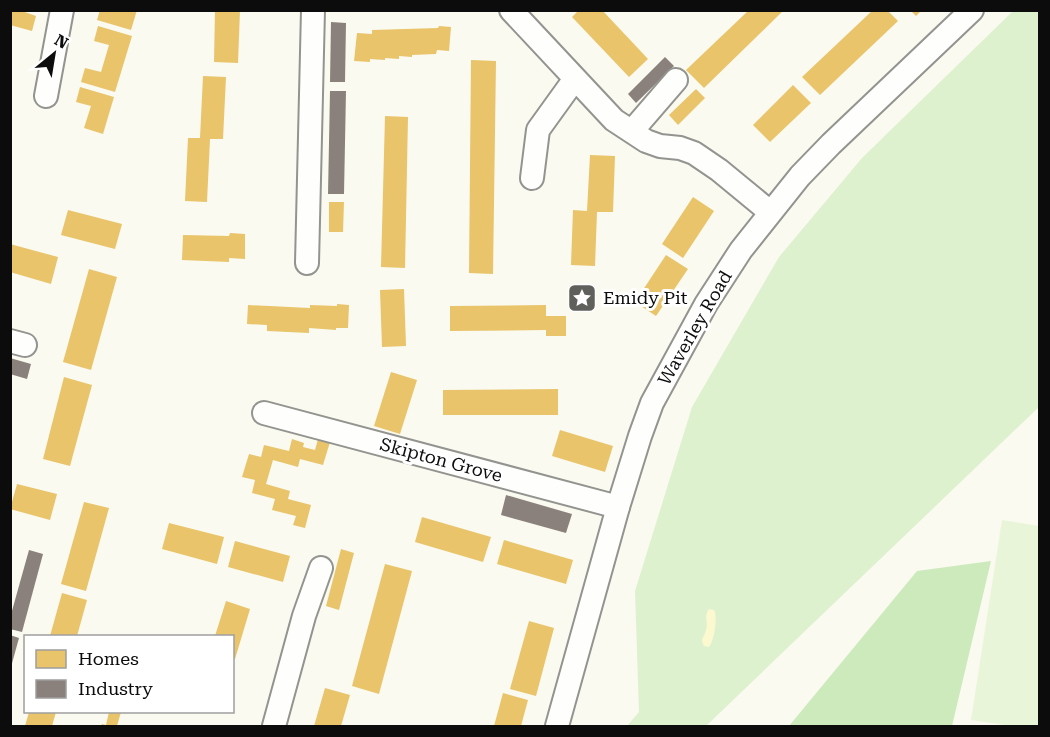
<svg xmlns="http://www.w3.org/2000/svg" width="1050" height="737" viewBox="0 0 1050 737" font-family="'Roboto Serif',serif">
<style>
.green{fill:#def1ce}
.forest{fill:#cdeabc}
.sand{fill:#fcf9d0}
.pitch{fill:#e9f5d8}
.homes{fill:#e9c46a}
.industry{fill:#8a817c}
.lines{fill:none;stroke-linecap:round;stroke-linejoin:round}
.minor-casing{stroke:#93938f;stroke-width:26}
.minor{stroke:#fefefd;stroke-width:22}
.labels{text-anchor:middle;stroke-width:6;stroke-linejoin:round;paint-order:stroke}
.poi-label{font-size:18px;fill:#0c0c0c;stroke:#fff;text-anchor:start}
.street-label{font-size:18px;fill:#0c0c0c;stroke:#fff}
</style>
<rect width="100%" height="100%" fill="#fafaf0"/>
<path class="green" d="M1013 11H1039V407L706 726H627L639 712 635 591 692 407 779 257 862 158Z"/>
<path class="forest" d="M991 561 952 726H789L917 571Z"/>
<path class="sand" d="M709 609 714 610C718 617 714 641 709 647L704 646C700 638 704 638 706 630 709 622 703 617 709 609Z"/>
<path class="pitch" d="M1002 520 1039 526V726H1011L971 720Z"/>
<g class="homes">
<path d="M11 10H19L36 16 32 31 10 25Z"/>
<path d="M100 10 117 11 137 10 131 30 97 20Z"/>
<path d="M215 10H240L238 63 214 62Z"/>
<path d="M579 10H602L648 59 629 77 572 17Z"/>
<path d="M749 10H784L704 88 686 70Z"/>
<path d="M873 10H887L898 21 820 95 802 77Z"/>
<path d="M910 10H922L916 16Z"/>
<path d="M98 26 132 36 115 92 81 82 85 68 101 72 109 45 94 41Z"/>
<path d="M439 26 451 27 449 51 437 50 436 54 412 55V57L399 56V59L385 58V60L370 59V62L354 61 357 33 372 34V30L438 28Z"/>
<path d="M471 60 496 61 493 274 469 273Z"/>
<path d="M203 76 226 77 223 139H210L207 202 185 201 188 138H200Z"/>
<path d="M793 85 811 103 770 142 753 125Z"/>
<path d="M80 87 114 97 103 134 84 128 91 106 76 102Z"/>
<path d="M696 89 705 98 678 125 669 115Z"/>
<path d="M385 116 408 117 405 268 381 267Z"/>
<path d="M590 155 615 156 613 212H597L595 266 571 265 573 210 587 211Z"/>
<path d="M693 197 714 211 683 258 662 244Z"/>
<path d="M329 202H344L343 232H329Z"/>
<path d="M68 210 122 224 115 249 61 235Z"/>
<path d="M230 233 245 234V259L229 258V262L182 260 183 235 229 236Z"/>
<path d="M10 244 58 257 51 284 10 272Z"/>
<path d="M666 255 688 269 656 316 635 302Z"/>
<path d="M89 269 117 277 91 370 63 362Z"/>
<path d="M404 289 406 346 382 347 380 290Z"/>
<path d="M337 304 349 305 348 328H336V330L309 328V333L267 331V325L247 324 248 305 310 308V305L337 306Z"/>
<path d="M546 305V316H566V336H546V330L450 331V306Z"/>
<path d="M391 372 417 380 400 434 374 426Z"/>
<path d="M64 377 92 385 70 466 43 459Z"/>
<path d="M558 389V415H443V390Z"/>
<path d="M560 430 613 446 605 472 552 456Z"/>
<path d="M292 439 304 443 303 447 315 450 318 439 330 442 323 465 300 459 298 467 273 460 266 484 290 491 288 499 311 505 305 528 293 525 296 516 272 510 275 499 252 493 255 480 242 477 249 454 261 457 264 445 289 451Z"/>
<path d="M17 484 57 494 50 520 10 509Z"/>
<path d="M84 502 109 508 86 591 61 584Z"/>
<path d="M422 517 491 537 483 562 415 542Z"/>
<path d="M169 523 224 537 217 564 162 549Z"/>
<path d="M504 540 573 560 566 584 497 564Z"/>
<path d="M235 541 290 556 283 582 228 567Z"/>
<path d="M341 549 354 553 339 610 326 606Z"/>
<path d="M385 564 412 571 379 694 352 686Z"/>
<path d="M62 593 87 600 77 636H50Z"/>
<path d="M226 601 250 609 235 659 232 658V636H215Z"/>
<path d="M529 621 554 628 536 696 510 689Z"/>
<path d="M325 688 350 695 341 726H314Z"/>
<path d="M503 693 528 700 521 726H494Z"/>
<path d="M29 712H56L52 726H25Z"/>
<path d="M109 712H121L117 726H101L102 724 106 725Z"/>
</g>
<g class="industry">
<path d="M331 22 346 23 345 82H330Z"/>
<path d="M665 57 674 66 636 103 628 94Z"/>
<path d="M330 91H346L344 194H328Z"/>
<path d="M10 358 31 364 27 379 10 374Z"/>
<path d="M506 495 572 514 566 533 501 515Z"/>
<path d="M29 550 43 554 22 632 10 629V618Z"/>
<path d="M10 635 19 638 11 667H10Z"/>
</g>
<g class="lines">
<g class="minor-casing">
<g id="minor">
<path d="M511 10 614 120 646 141 660 146 680 148 694 153 719 170 770 212"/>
<path d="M46 96 62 10"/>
<path d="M632 131 676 80"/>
<path d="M532 178 538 130 574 80"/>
<path d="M307 263 313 10"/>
<path d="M10 341 25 345"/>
<path d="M264 413 618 507"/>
<path d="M274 726 304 616 321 568"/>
<path d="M557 726 618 507 640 436 652 403 706 304 741 250 800 176 831 144 972 10"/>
</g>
</g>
<use href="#minor" class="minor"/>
</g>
<defs>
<g id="sight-square" transform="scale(1.5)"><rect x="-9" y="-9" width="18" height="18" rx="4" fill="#5f5f5c" stroke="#fff"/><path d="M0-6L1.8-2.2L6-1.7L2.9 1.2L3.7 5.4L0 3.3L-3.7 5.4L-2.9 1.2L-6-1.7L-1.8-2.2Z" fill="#fff"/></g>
</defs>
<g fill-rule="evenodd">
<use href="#sight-square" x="582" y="298"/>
</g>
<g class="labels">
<g class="poi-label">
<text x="603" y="304">Emidy Pit</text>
</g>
<g class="street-label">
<text transform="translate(695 328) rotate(-60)" y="6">Waverley Road</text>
<text transform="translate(441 460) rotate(15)" y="6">Skipton Grove</text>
</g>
</g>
<rect width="1050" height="737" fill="none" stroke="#0c0c0c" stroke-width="24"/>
<rect x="24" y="635" width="210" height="78" fill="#ffffff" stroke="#9e9e9e" stroke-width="1.5"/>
<rect x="36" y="650" width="30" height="18" fill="#e9c46a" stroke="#9e9e9e" stroke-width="1.5"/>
<text x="78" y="665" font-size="18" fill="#0c0c0c">Homes</text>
<rect x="36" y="680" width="30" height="18" fill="#8a817c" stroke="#9e9e9e" stroke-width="1.5"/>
<text x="78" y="695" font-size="18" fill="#0c0c0c">Industry</text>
<g transform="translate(54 54) rotate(30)" stroke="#ffffff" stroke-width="4.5" paint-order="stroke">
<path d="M0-4.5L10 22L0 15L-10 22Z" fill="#0c0c0c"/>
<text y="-9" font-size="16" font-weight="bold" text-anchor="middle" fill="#0c0c0c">N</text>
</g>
</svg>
